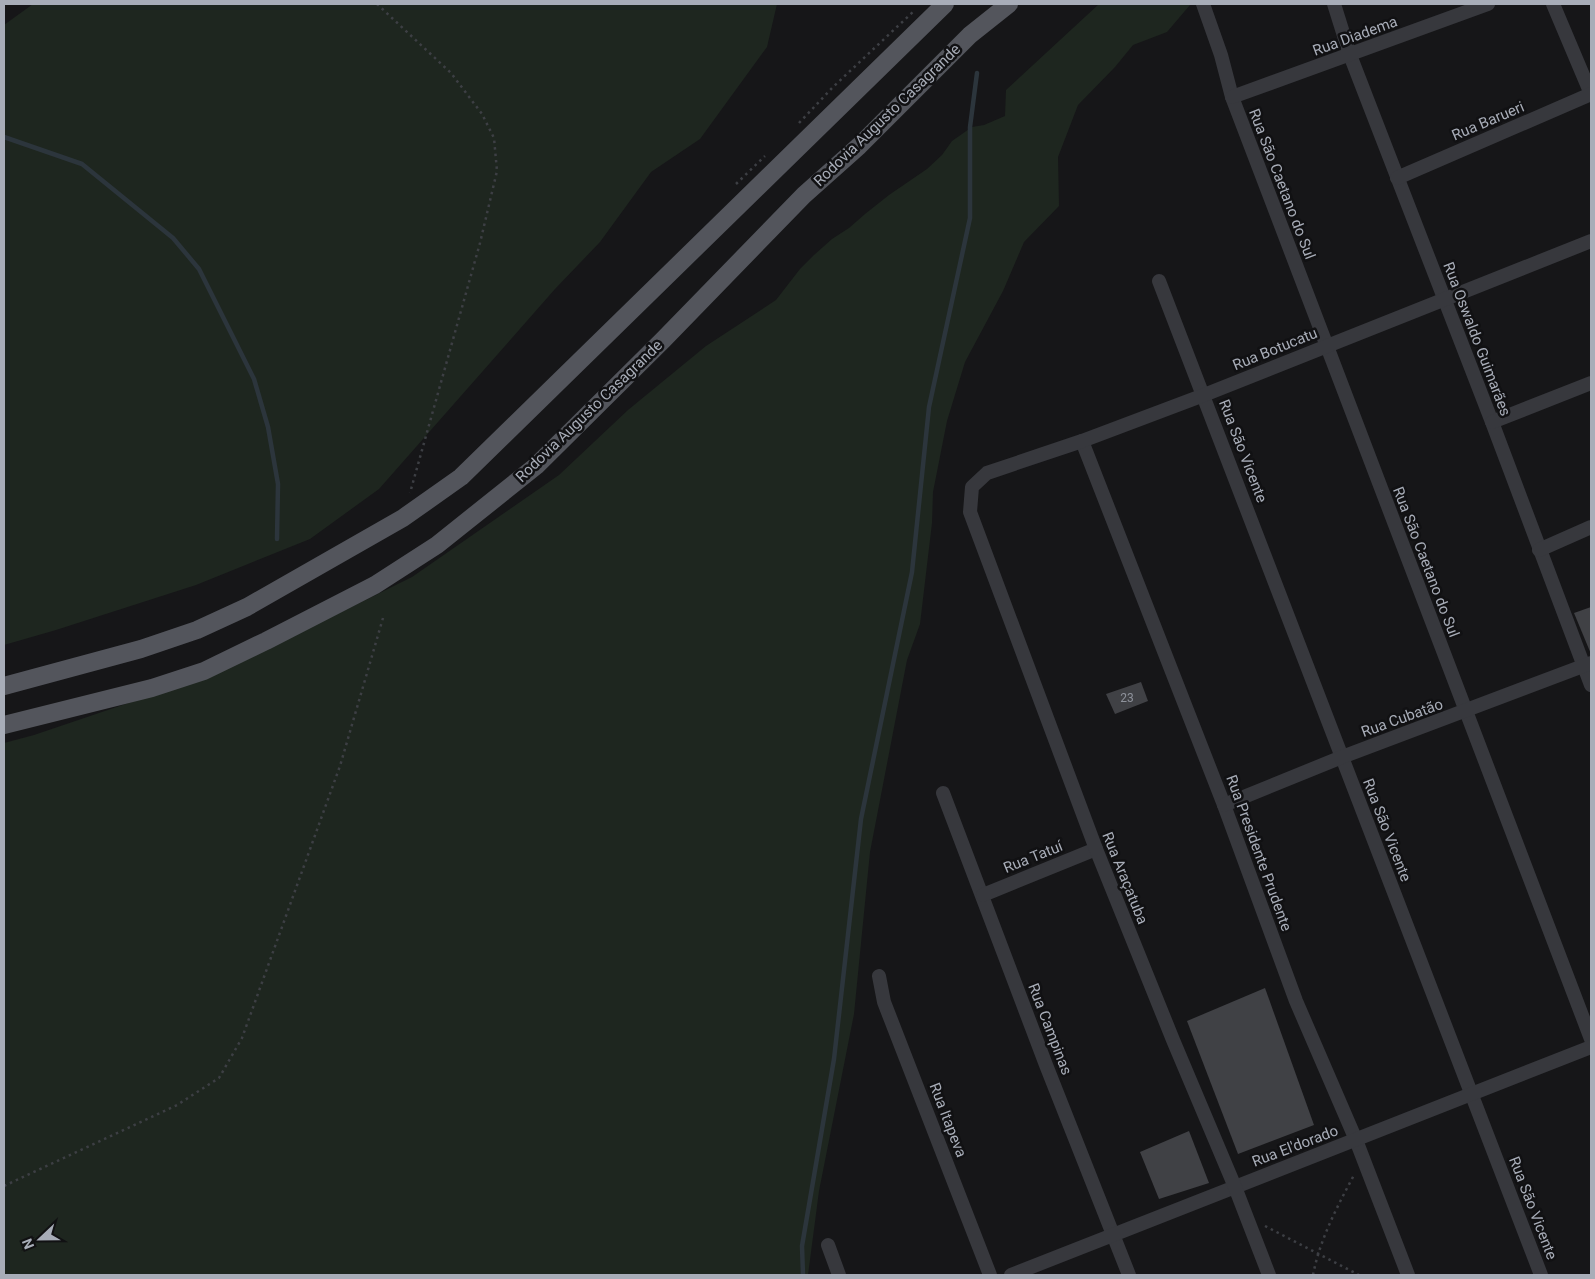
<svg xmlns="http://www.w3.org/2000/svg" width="1595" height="1279" viewBox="0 0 1595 1279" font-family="Roboto,sans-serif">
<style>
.green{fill:#1e261f}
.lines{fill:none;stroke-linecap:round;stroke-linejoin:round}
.stream{stroke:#2c353c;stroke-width:4.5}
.building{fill:#404145}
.path{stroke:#3d3f44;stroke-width:2.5;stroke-dasharray:2.5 4;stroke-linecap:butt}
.minor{stroke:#37383d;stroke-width:14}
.major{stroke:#53555c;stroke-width:18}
.labels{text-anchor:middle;stroke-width:5;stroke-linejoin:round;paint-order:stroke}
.number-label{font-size:12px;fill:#8e929b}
.street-label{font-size:15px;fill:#a8adb8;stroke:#111113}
</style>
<rect width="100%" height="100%" fill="#161618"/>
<g class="green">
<path d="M33 4H777L767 47 700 139 651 172 600 242 555 289 379 489 310 539 196 585 56 630 4 645V25Z"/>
<path d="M1099 4 1190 5 1167 32 1133 45 1115 67 1078 105 1058 157 1059 206 1024 242 1003 291 965 362 947 421 933 492 932 523 920 624 907 660 870 852 854 1014 819 1191 808 1275H4V743L34 735 220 672 412 577 559 475 628 410 706 346 776 300 800 269 814 255 832 239 849 228 865 214 889 195 927 169 942 155 952 141 972 127 984 125 1005 116 1006 90Z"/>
</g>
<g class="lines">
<g class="stream">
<path d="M4 137 82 164 173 238 199 269 254 379 268 427 278 484 277 539"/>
<path d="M803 1275 802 1246 834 1059 861 819 912 572 929 407 970 218V127L977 73"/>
</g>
</g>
<g class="building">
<path d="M1591 607V654L1574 613Z"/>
<path d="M1141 682 1148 701 1115 714 1106 694Z"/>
<path d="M1265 988 1314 1125 1238 1154 1187 1021Z"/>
<path d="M1189 1131 1209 1183 1159 1199 1140 1152Z"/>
</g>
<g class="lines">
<g class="path">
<path d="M377 4 451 73 482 114 494 138 497 171 480 243 410 493"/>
<path d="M799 123 833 87 915 10"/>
<path d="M736 184 765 156"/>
<path d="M4 1186 177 1105 219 1078 242 1038 340 766 383 618"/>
<path d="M1265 1226 1359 1275"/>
<path d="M1313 1275C1320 1239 1337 1207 1354 1175"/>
</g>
<g class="minor">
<path d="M1203 4 1221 55 1232 97 1591 1039"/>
<path d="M1334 4 1350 55 1492 422 1591 685"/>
<path d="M1553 4 1591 94"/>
<path d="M1232 97 1488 4"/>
<path d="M1397 178 1591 94"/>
<path d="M1159 281 1541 1275"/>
<path d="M1492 422 1591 383"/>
<path d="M1082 441 1224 805 1296 1001 1356 1140 1408 1275"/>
<path d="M1539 550 1591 527"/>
<path d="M943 793 1046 1065 1129 1275"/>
<path d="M1224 805 1342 757 1591 663"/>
<path d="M983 895 1096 849"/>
<path d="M879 976 884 1002 990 1275"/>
<path d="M828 1245 839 1275"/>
<path d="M1011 1275 1591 1047"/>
<path d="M1269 1275 1235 1187 1173 1040 1096 849 970 512 972 487 987 473 1082 441 1204 395 1591 241"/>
</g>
<g class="major">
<path d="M4 686 141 649 197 630 247 607 403 518 461 477 945 4"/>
<path d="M4 725 152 688 204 671 266 641 375 585 437 545 536 466 663 340 804 195 859 146 970 35 1009 4"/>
</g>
</g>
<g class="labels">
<g class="number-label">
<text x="1127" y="702">23</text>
</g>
<g class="street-label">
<text transform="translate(1355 36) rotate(-20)" y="5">Rua Diadema</text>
<text transform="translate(887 115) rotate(-44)" y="5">Rodovia Augusto Casagrande</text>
<text transform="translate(1488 121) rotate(-23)" y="5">Rua Barueri</text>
<text transform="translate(1282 184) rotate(69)" y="5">Rua São Caetano do Sul</text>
<text transform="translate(1477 339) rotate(69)" y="5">Rua Oswaldo Guimarães</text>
<text transform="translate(1275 349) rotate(-22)" y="5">Rua Botucatu</text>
<text transform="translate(589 411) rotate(-44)" y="5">Rodovia Augusto Casagrande</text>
<text transform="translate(1243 451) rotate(69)" y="5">Rua São Vicente</text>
<text transform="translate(1426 562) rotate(69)" y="5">Rua São Caetano do Sul</text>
<text transform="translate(1402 718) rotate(-20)" y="5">Rua Cubatão</text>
<text transform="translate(1387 830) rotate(69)" y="5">Rua São Vicente</text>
<text transform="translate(1259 853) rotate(70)" y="5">Rua Presidente Prudente</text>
<text transform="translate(1033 857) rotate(-22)" y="5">Rua Tatuí</text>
<text transform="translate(1125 878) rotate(68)" y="5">Rua Araçatuba</text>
<text transform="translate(1050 1029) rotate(69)" y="5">Rua Campinas</text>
<text transform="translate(948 1120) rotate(69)" y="5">Rua Itapeva</text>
<text transform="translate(1295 1146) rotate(-21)" y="5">Rua El'dorado</text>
<text transform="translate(1533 1208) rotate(69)" y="5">Rua São Vicente</text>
</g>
</g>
<rect width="1595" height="1279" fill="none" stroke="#a8adb8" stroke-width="10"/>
<g transform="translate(40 1239) rotate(248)" stroke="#111113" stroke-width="4" paint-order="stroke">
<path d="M0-4L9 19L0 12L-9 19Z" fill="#a8adb8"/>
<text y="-8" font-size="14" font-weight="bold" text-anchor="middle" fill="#a8adb8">N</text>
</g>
</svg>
